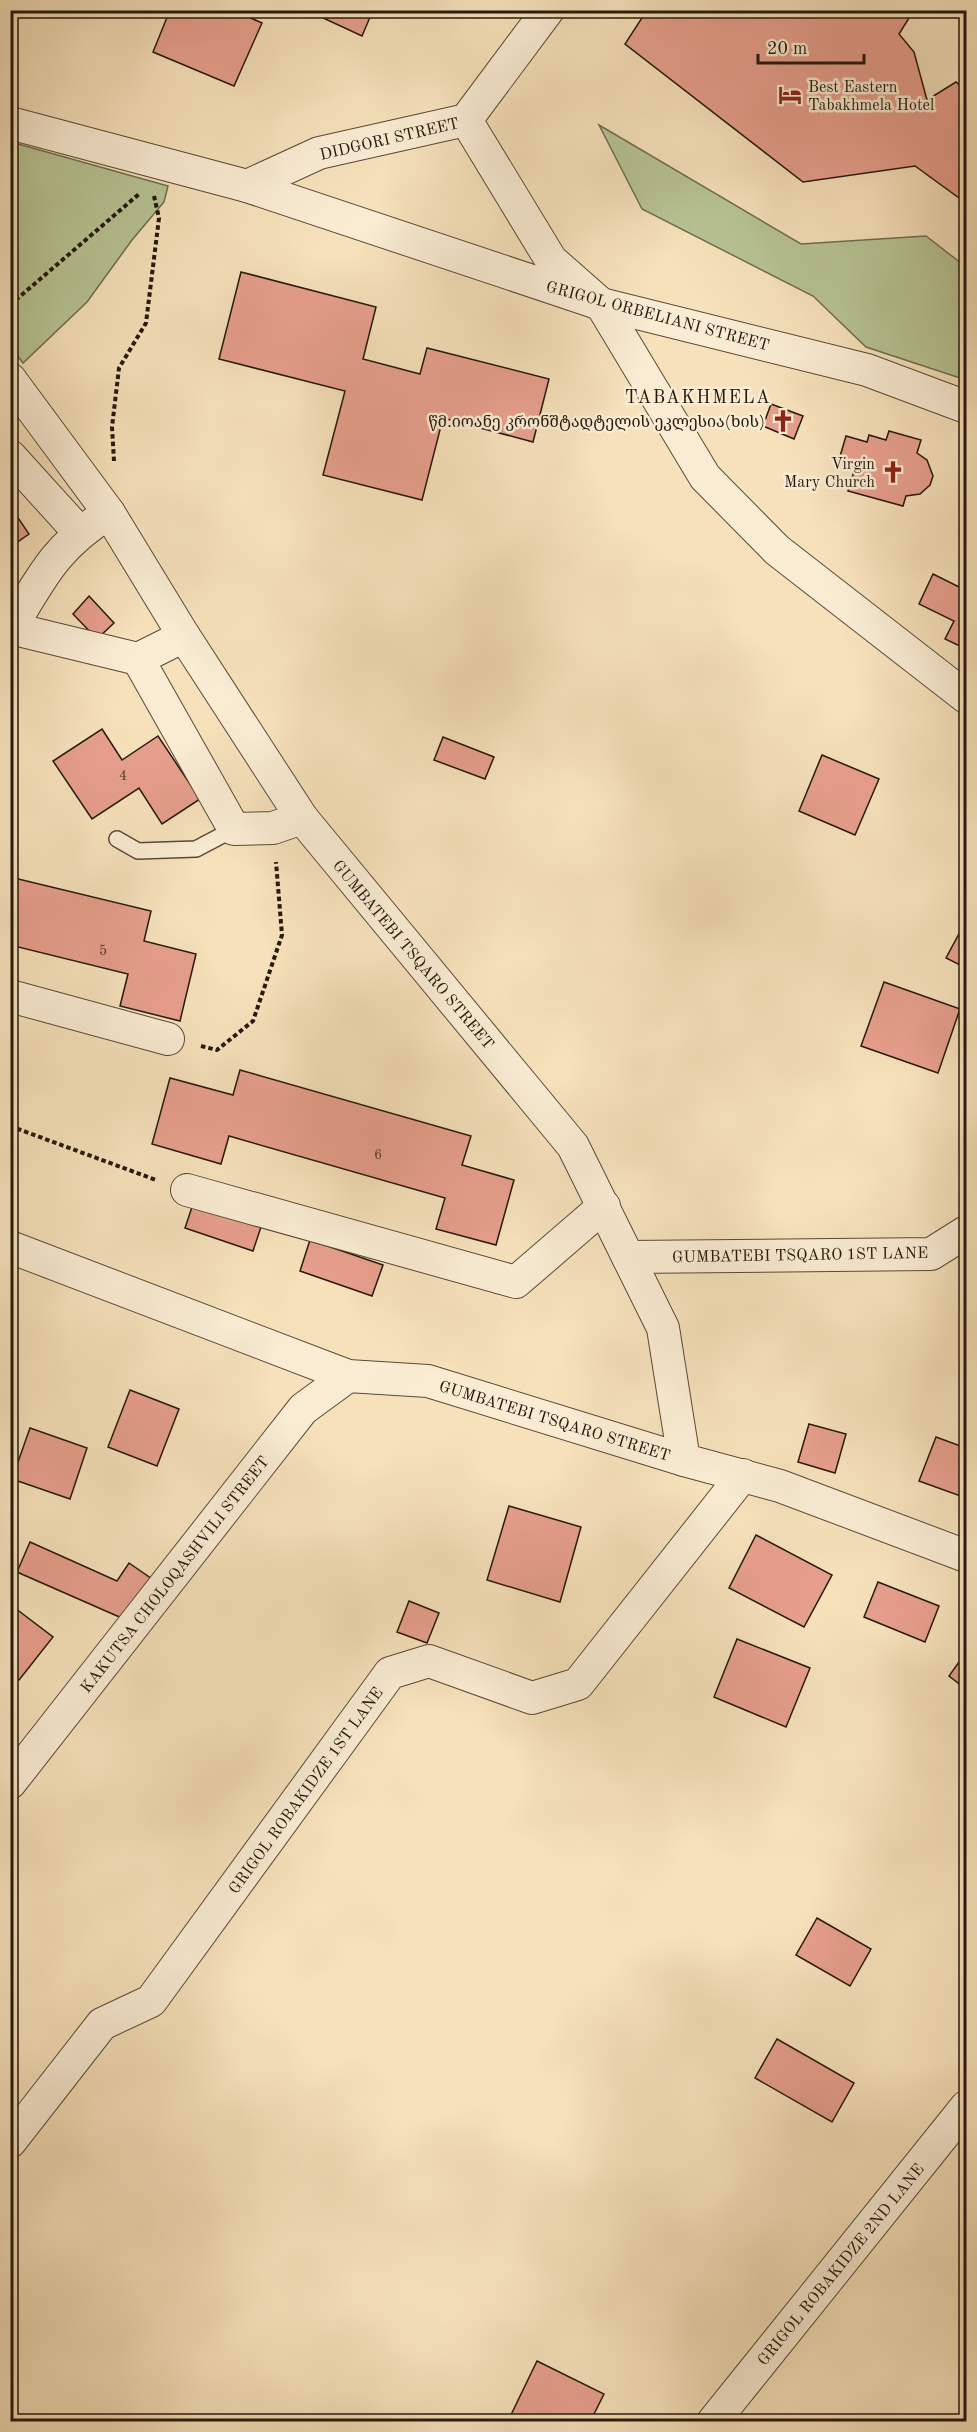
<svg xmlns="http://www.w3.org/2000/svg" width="977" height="2432" viewBox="0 0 977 2432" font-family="'Old Standard TT','Noto Serif Georgian',serif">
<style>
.green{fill:#b7c494;stroke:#6e6e50;stroke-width:1.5}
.building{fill:#e79f8d;stroke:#24180b;stroke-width:1.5}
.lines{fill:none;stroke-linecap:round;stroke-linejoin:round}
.lane-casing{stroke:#584a37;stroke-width:18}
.street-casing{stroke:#584a37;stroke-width:34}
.path{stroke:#24180b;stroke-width:4;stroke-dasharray:4.5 3;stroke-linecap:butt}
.lane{stroke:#f9ecd3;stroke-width:15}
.street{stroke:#f9ecd3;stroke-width:32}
.labels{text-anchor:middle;stroke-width:5;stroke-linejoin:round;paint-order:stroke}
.number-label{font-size:14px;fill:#553a2c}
.poi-label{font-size:16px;fill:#24180b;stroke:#f9ecd3;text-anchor:end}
.street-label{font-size:16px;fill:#24180b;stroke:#f9ecd3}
.neighbourhood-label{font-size:18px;letter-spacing:1.5px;fill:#24180b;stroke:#f9ecd3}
</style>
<rect width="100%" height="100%" fill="#f6e1bb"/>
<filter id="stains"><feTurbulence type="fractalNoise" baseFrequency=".00333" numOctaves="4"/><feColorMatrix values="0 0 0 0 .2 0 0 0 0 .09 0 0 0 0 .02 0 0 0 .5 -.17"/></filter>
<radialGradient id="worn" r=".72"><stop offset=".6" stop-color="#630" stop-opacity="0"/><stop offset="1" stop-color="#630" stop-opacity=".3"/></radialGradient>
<g class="green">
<path d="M599 125 801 244 926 236 966 267V380L866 347 813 296 642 209Z"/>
<path d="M11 142 168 186 164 202 132 240 87 302 23 363 11 347Z"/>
</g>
<g class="building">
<path d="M170 10H233L262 23 234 86 153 52Z"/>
<path d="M306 10H373L362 36Z"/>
<path d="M647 10H914L899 34 914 52 927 100 956 82 966 91V203L915 166 803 182 625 44Z"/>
<path d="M241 272 376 307 363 359 420 374 427 348 549 379 533 442 443 418 422 500 323 475 345 391 219 359Z"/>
<path d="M771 404 803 416 794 439 763 426Z"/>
<path d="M889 431 921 440 917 453 927 460 933 476 930 485 920 494 906 496 903 506 848 491 855 468 838 463 846 436 867 442 869 435 886 440Z"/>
<path d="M10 506 29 534 10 547Z"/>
<path d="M933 574 961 588 965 580 966 581V649L945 639 954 621 919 604Z"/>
<path d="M89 596 114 623 97 639 73 614Z"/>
<path d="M102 729 122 760 158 736 200 799 162 824 139 788 92 819 53 761Z"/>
<path d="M443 737 494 757 485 779 434 760Z"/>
<path d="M822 755 879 779 855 835 799 811Z"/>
<path d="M10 877 151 911 144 941 196 954 180 1021 120 1006 128 974 10 945Z"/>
<path d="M961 930 966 933V968L946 958Z"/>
<path d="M884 982 960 1009 938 1073 861 1046Z"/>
<path d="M240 1070 471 1136 462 1165 514 1180 496 1245 436 1229 445 1198 229 1136 221 1164 152 1144 170 1078 233 1095Z"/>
<path d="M195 1198 263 1221 253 1251 185 1228Z"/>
<path d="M310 1240 383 1265 372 1296 300 1271Z"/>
<path d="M130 1390 179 1409 157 1466 108 1447Z"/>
<path d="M809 1424 846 1434 835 1473 798 1462Z"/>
<path d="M30 1428 87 1448 70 1499 12 1479Z"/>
<path d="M936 1437 966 1448V1498L919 1481Z"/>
<path d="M509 1506 581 1527 560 1602 487 1580Z"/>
<path d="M756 1535 832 1575 804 1627 729 1588Z"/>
<path d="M30 1542 117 1581 129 1563 152 1579 124 1619 17 1572Z"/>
<path d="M878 1582 939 1606 925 1642 864 1617Z"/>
<path d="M409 1601 439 1613 427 1643 397 1632Z"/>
<path d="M15 1608 53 1637 19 1680 10 1674V1613Z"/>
<path d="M737 1639 810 1668 786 1727 714 1697Z"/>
<path d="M966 1652V1689L949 1676Z"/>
<path d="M817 1918 871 1949 850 1986 796 1955Z"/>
<path d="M777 2039 854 2083 832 2122 755 2078Z"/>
<path d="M537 2361 604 2394 590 2422H515L509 2419Z"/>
</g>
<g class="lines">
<g class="lane-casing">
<path id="lane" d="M117 839 138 851 196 849 234 829"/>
</g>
<g class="street-casing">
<g id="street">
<path d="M466 120 551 260 601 304 705 477 777 550 966 697"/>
<path d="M10 123 247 186 601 304 867 370 966 407"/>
<path d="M247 186 319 153 466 120 548 10"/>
<path d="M10 379 109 513 184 636 302 818 573 1146 663 1328 684 1460"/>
<path d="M10 456 79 532"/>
<path d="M10 628 138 659 184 636"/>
<path d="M11 628C42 576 56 546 109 513"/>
<path d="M138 659 234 829 273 828 302 818"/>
<path d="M10 996 168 1039"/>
<path d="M187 1190 516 1282 604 1206"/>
<path d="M10 1247 348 1376 428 1381 684 1460 780 1486 966 1556"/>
<path d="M628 1257 931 1254 966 1232"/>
<path d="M10 1783 303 1409 348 1376"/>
<path d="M10 2142 102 2024 151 2001 390 1673 429 1661 532 1698 578 1684 743 1475"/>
<path d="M713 2422 966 2107"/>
</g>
</g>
<g class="path">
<path d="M10 305 139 194"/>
<path d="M114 461 112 427 119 368 146 323 159 218 154 196"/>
<path d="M201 1046 217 1050 253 1021 282 935 276 862"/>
<path d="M10 1126 156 1180"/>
</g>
<use href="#lane" class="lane"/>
<use href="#street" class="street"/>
</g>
<defs>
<g id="hotel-bare" transform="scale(1.8)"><path d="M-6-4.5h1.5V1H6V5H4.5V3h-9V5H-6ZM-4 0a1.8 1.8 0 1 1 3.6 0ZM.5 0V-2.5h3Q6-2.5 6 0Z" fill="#8f2418" stroke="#f9ecd3" stroke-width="2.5" paint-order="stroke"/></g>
<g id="church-bare" transform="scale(1.8)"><path d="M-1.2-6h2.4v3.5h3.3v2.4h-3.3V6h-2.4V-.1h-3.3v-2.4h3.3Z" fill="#8f2418" stroke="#f9ecd3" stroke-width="2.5" paint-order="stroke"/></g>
</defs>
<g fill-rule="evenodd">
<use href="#hotel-bare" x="790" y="95"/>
<use href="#church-bare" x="783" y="421"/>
<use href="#church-bare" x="893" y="472"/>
</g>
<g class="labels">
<g class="number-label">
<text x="123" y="780">4</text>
<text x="103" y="955">5</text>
<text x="378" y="1159">6</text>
</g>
<g class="poi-label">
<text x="808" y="92" text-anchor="start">Best Eastern<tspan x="808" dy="18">Tabakhmela Hotel</tspan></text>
<text x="765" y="427">წმ.იოანე კრონშტადტელის ეკლესია(ხის)</text>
<text x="875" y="469">Virgin<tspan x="875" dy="18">Mary Church</tspan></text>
</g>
<g class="street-label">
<text transform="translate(389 138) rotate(-13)" y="6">DIDGORI STREET</text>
<text transform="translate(658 315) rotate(15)" y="6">GRIGOL ORBELIANI STREET</text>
<text transform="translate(414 954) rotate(50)" y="6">GUMBATEBI TSQARO STREET</text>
<text transform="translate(800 1254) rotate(-1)" y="6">GUMBATEBI TSQARO 1ST LANE</text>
<text transform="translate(555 1420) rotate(17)" y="6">GUMBATEBI TSQARO STREET</text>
<text transform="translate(174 1574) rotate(-52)" y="6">KAKUTSA CHOLOQASHVILI STREET</text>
<text transform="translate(305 1790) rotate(-54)" y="6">GRIGOL ROBAKIDZE 1ST LANE</text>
<text transform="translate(840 2264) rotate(-51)" y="6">GRIGOL ROBAKIDZE 2ND LANE</text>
</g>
<g class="neighbourhood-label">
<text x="698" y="403">TABAKHMELA</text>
</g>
</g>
<rect width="977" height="2432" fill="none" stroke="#f6e1bb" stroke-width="36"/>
<rect x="12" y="12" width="953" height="2408" fill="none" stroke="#24180b" stroke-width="3"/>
<rect x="18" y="18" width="941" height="2396" fill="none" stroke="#24180b" stroke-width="1.5"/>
<path d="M758 54v9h106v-9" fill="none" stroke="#24180b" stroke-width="3"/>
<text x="767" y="54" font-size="18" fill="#24180b" stroke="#f9ecd3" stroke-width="4.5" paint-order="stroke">20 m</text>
<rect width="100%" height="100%" filter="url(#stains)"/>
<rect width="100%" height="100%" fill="url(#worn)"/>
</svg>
